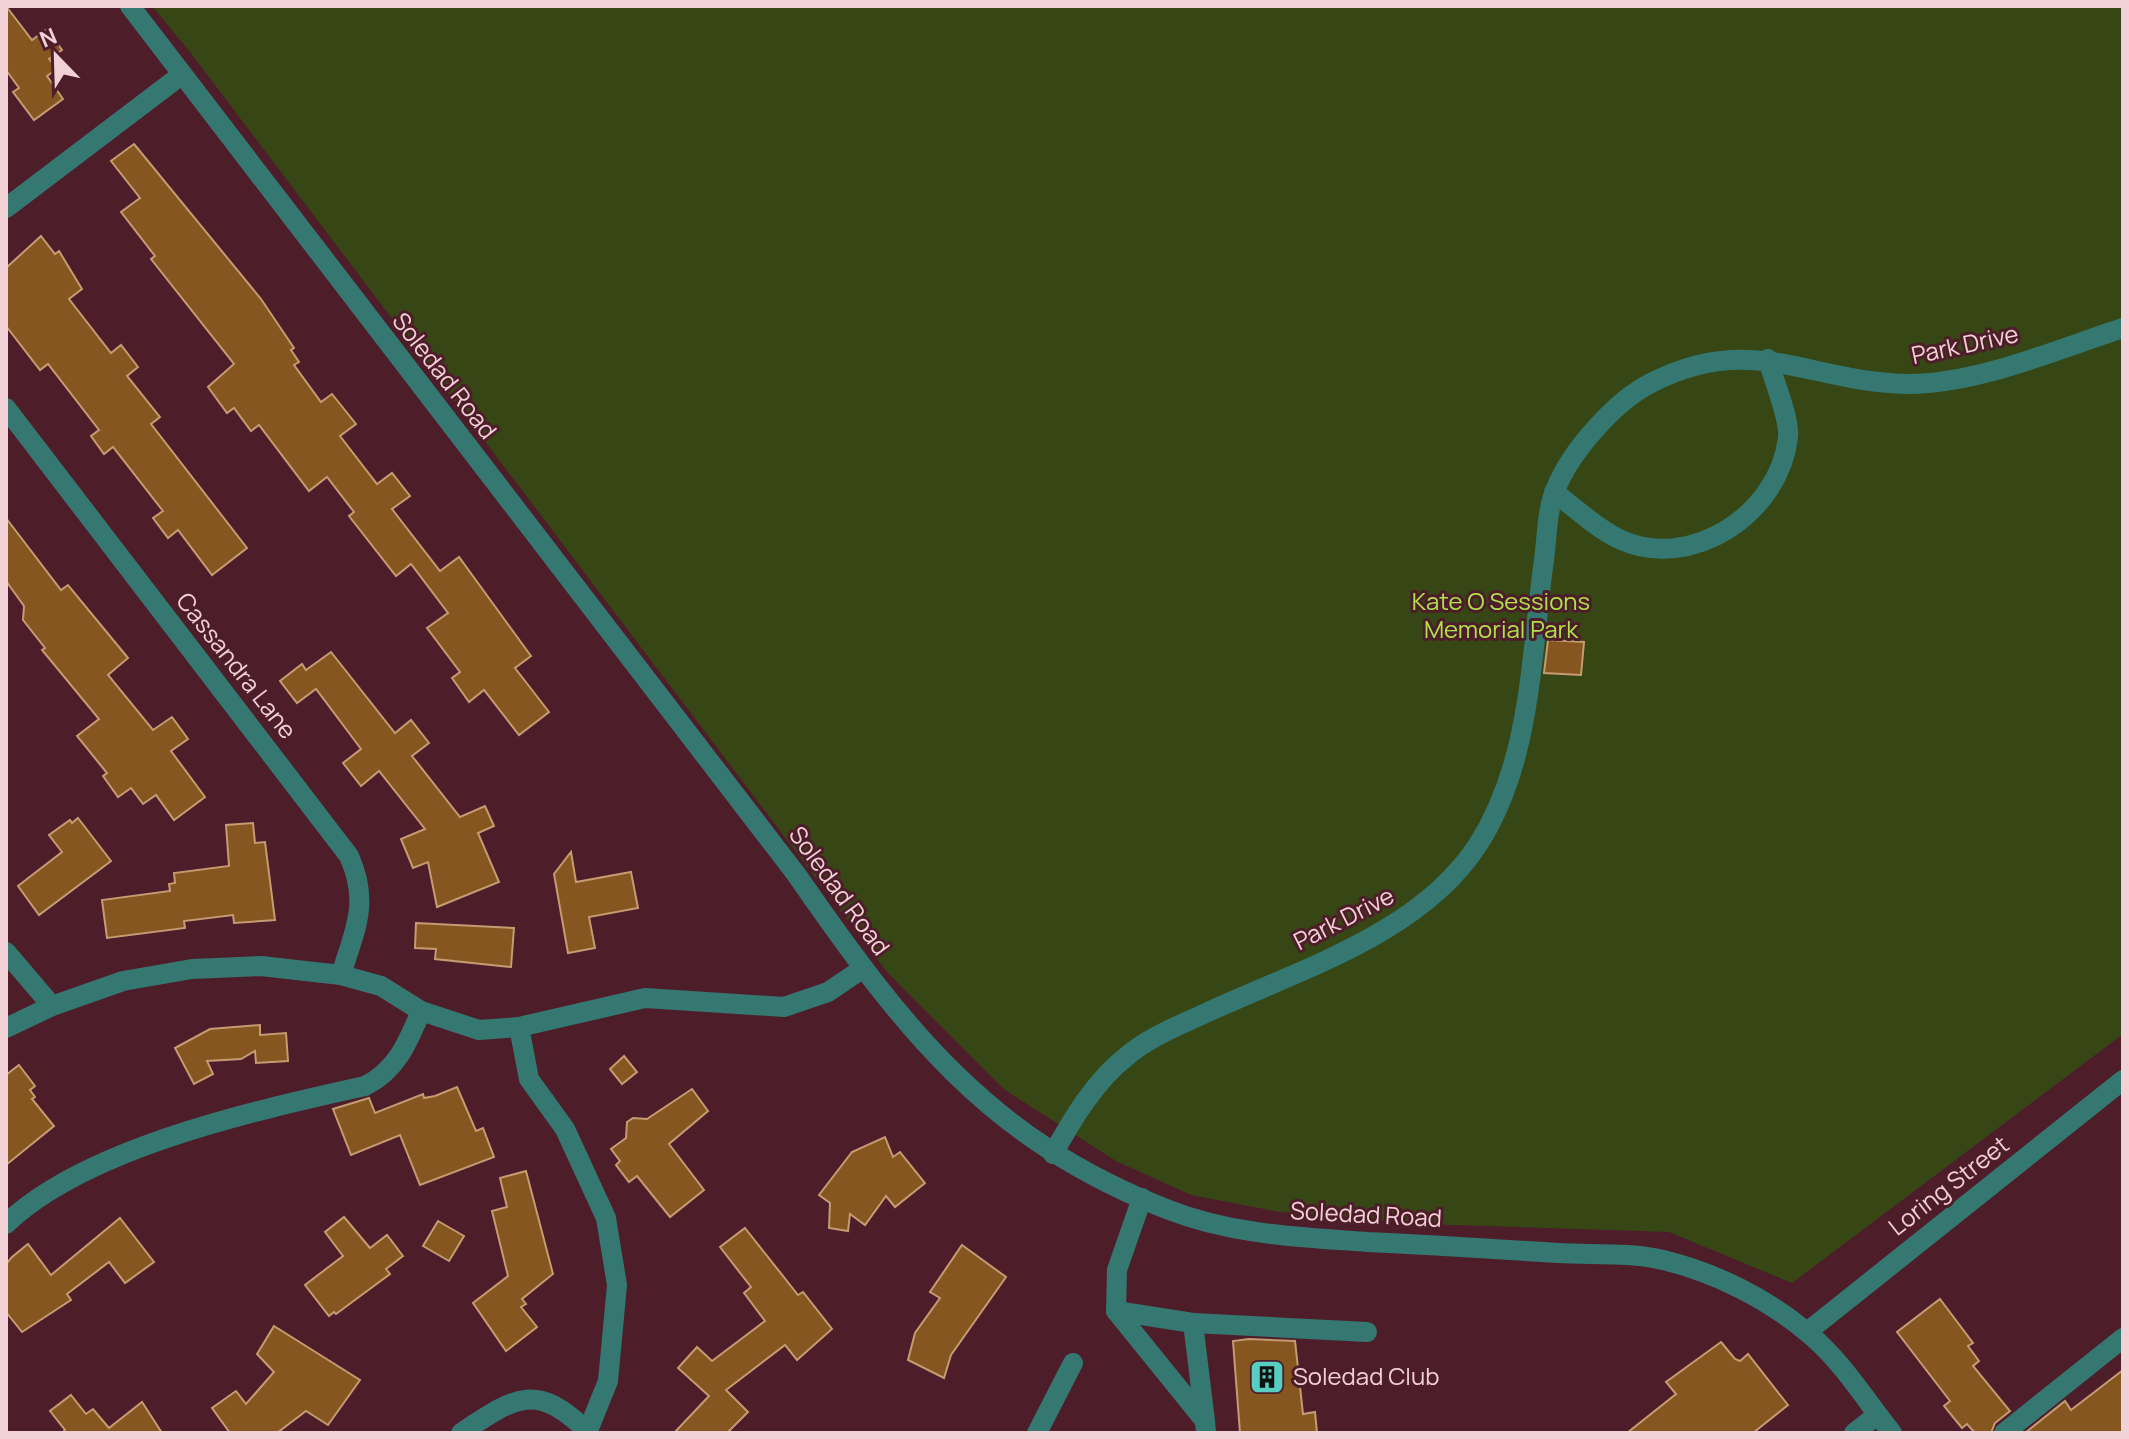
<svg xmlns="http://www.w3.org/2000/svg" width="2129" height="1439" viewBox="0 0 2129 1439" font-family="Manrope,sans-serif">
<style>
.green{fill:#364715}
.building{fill:#855620;stroke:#c59b72;stroke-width:2}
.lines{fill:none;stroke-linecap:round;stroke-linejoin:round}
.minor{stroke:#347871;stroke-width:20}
.labels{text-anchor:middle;stroke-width:6;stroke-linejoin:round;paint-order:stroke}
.street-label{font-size:24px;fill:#f1d1d6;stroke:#4e1d2a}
.park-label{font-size:24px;fill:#afe24a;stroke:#4e1d2a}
.poi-label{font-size:24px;fill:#f1d1d6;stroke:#4e1d2a;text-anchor:start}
</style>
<rect width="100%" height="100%" fill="#4e1d2a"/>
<path class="green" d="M152 6H2123V1034L1792 1283 1669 1232 1424 1224 1280 1212 1191 1195 1116 1161 1005 1090 887 972 190 52Z"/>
<g class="building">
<path d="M6 6 32 40 47 29 62 50 49 59 57 69 47 76 63 99 34 120 13 92 19 88 6 70Z"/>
<path d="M134 144 261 299 294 348 291 350 299 362 294 365 321 402 332 394 356 424 340 436 377 484 392 473 410 496 392 509 440 571 459 557 531 656 515 668 549 712 519 735 484 690 469 702 452 678 460 672 427 628 448 613 411 564 396 576 349 516 354 512 327 477 309 491 259 425 251 431 234 408 227 413 208 387 234 364 151 259 155 256 121 212 140 198 111 161Z"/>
<path d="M41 236 55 254 59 251 82 289 69 299 111 353 121 345 138 367 127 376 160 417 151 424 247 548 212 575 178 530 168 538 153 518 163 511 113 447 104 454 91 436 99 430 48 364 40 370 6 326V268Z"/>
<path d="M6 518 61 590 68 585 128 658 108 675 153 730 172 717 188 739 171 751 205 797 174 820 156 795 143 804 131 788 118 797 103 776 107 773 77 736 99 719 42 650 45 648 23 620 24 606 6 581Z"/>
<path d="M1548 640 1584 642 1581 675 1544 673Z"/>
<path d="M331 652 395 733 411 720 429 743 412 756 460 817 485 806 494 826 478 833 499 882 437 907 428 862 413 868 401 839 425 829 379 771 361 786 343 763 361 749 316 689 297 703 280 681 302 664 306 670Z"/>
<path d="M78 818 111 861 39 915 18 886 62 852 49 835 70 820 72 823Z"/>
<path d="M253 823 255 843 265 842 275 920 234 923 233 915 184 921 185 928 107 938 102 900 170 891 169 884 175 883 174 873 229 866 226 825Z"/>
<path d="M571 852 576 882 631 872 638 908 589 917 595 948 568 953 554 874Z"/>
<path d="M416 923 514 928 511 967 435 959 436 949 415 948Z"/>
<path d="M260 1025V1035L286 1033 288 1061 256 1063 255 1051 241 1059 207 1061 213 1074 194 1084 175 1048 210 1029Z"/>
<path d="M624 1056 637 1072 622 1084 610 1069Z"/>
<path d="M19 1065 35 1086 30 1090 35 1097 32 1099 54 1126 6 1165V1075Z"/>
<path d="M457 1087 476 1131 483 1128 494 1157 420 1185 400 1135 351 1155 333 1109 369 1098 375 1113 423 1094 424 1098 435 1096Z"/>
<path d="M692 1089 708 1111 669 1144 704 1190 670 1217 637 1176 629 1182 616 1165 620 1161 611 1149 626 1138 627 1122 633 1118 647 1119Z"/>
<path d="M885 1137 893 1157 900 1152 925 1183 895 1207 886 1196 865 1225 850 1214 848 1231 829 1228 830 1203 819 1195 852 1152Z"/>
<path d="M526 1171 553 1274 522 1299 526 1304 521 1307 537 1327 506 1351 473 1303 508 1276 492 1211 507 1207 500 1178Z"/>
<path d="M344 1217 370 1248 387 1235 403 1256 386 1269 390 1274 336 1314 334 1312 329 1316 305 1285 343 1256 325 1232Z"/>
<path d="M120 1218 154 1262 125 1283 109 1262 67 1294 71 1300 22 1332 6 1312V1264L12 1257 28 1244 51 1275Z"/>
<path d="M438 1221 464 1236 449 1261 423 1246Z"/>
<path d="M745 1228 798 1295 803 1292 832 1329 797 1360 785 1345 726 1390 748 1412 727 1433H674L709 1396 678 1368 697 1347 712 1361 765 1321 744 1293 751 1287 720 1247Z"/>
<path d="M962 1245 1006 1277 951 1355 944 1378 908 1360 915 1333 940 1298 930 1292Z"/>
<path d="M1940 1299 1973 1343 1968 1346 1979 1361 1973 1366 2010 1411 1995 1423 1991 1433H1975L1967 1424 1962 1428 1944 1406 1950 1401 1897 1332Z"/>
<path d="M274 1326 360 1380 328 1425 306 1411 277 1433H230L212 1408 236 1391 246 1404 274 1372 257 1354Z"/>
<path d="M1249 1339 1295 1341 1303 1414 1315 1412 1317 1433H1240L1233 1341Z"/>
<path d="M1721 1342 1735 1359 1740 1361 1748 1354 1788 1405 1753 1433H1627L1676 1394 1666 1382Z"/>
<path d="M2123 1370V1433H2025L2065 1401 2071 1410Z"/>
<path d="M71 1395 86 1414 93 1409 109 1428 142 1402 162 1433H62L65 1430 50 1411Z"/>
</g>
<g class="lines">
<g class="minor">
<path d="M130 6 796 874C903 1028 988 1140 1169 1210 1233 1235 1300 1237 1368 1242 1432 1245 1495 1249 1558 1253 1591 1255 1630 1252 1663 1260 1714 1272 1768 1299 1808 1333 1842 1361 1864 1398 1892 1433"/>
<path d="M6 208 180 76"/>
<path d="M6 408 349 856C370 903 355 929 341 975"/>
<path d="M1554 492C1574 507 1596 528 1619 539 1691 573 1780 513 1788 437 1790 418 1773 379 1768 359"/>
<path d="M6 952 52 1006"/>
<path d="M519 1027 529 1079 565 1129 606 1218 617 1285 608 1381 587 1433"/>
<path d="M6 1028 52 1006 123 981 192 969 261 966 341 975 381 986 421 1011 479 1030 519 1027 645 998 784 1007 828 992 862 969"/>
<path d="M1053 1154C1073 1118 1095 1081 1127 1056 1151 1036 1180 1025 1208 1012 1301 969 1422 933 1479 843 1530 763 1531 659 1543 567 1547 544 1546 513 1555 491 1569 453 1615 401 1651 383 1752 331 1807 382 1907 384 1975 385 2058 349 2123 328"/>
<path d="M1142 1198 1117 1270 1116 1311 1205 1421 1206 1433"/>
<path d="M6 1224C86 1147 258 1110 365 1086 397 1070 408 1042 421 1011"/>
<path d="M1116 1311 1193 1323 1205 1421"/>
<path d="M1193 1323 1367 1332"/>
<path d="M1807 1332 2123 1080"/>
<path d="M461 1433C515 1397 536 1381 588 1432"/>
<path d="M1037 1433 1073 1363"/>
<path d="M1854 1433 1877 1415"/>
<path d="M2004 1433 2123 1338"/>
</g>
</g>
<defs>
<g id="building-square" transform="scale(1.8)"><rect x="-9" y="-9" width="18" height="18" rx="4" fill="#57cec2" stroke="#4e1d2a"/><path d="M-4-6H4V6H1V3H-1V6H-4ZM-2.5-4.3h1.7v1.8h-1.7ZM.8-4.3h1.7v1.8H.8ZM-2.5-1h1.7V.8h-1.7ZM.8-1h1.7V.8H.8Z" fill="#111"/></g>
</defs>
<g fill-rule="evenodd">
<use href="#building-square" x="1267" y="1377"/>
</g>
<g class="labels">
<g class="street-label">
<text transform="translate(1965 345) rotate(-12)" y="8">Park Drive</text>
<text transform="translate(444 376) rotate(52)" y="8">Soledad Road</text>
<text transform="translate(236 666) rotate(52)" y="8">Cassandra Lane</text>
<text transform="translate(839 891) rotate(54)" y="8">Soledad Road</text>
<text transform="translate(1344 919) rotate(-27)" y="8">Park Drive</text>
<text transform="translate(1949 1186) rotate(-38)" y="8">Loring Street</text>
<text transform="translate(1366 1215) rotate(3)" y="8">Soledad Road</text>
</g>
<g class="park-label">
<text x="1501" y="610">Kate O Sessions<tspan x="1501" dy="28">Memorial Park</tspan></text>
</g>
<g class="poi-label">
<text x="1293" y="1385">Soledad Club</text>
</g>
</g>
<rect width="2129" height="1439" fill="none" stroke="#f1d1d6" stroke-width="16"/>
<g transform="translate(56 56) rotate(337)" stroke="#4e1d2a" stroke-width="6" paint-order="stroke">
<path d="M0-6L14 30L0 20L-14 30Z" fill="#f1d1d6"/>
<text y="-12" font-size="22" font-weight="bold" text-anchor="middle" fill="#f1d1d6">N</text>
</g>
</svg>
